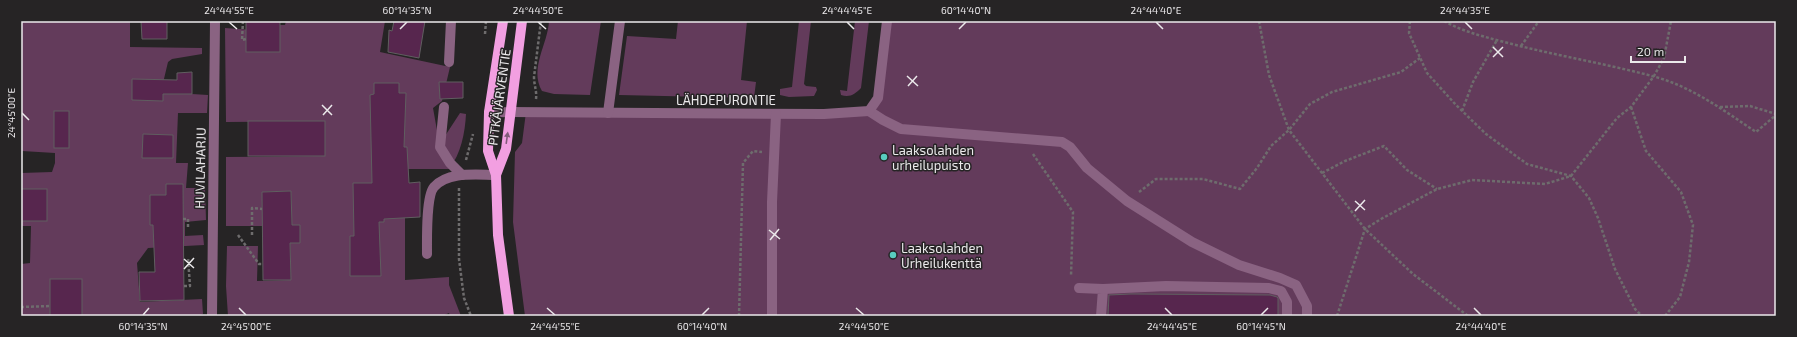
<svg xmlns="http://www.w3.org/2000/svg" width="1797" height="337" viewBox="0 0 1797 337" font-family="'Exo 2',sans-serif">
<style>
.green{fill:#633b5b}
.building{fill:#57264e;stroke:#605e60}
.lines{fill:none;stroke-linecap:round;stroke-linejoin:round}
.path{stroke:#6e6c6d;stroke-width:2.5;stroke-dasharray:3 2;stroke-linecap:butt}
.minor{stroke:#8a6382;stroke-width:10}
.major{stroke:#f29fe1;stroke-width:10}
.oneway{fill:#825b7a}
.ticks{fill:none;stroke:#ebe9eb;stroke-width:1.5}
.poi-dot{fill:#58cebf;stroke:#262425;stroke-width:1.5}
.labels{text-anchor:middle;stroke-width:3;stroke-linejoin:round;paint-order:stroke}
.street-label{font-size:13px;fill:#ebe9eb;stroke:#262425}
.poi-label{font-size:13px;fill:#ebe9eb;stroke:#262425;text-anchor:start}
.neatline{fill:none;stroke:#ebe9eb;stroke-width:1.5}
.ticks-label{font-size:10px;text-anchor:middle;fill:#ebe9eb}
</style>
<rect width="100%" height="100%" fill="#262425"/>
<g class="green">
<path d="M21 21H130V47L202 48V54L172 59 168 62 163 83 192 94 208 95 207 113H178L176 163H188L186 188H205L206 220 185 222V236L203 235 204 245 148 248 137 263 140 302 202 299 203 314 197 316H21V264L30 263 31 226H21V173L52 172 55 163V153L22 151Z"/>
<path d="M286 21H385L380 52 450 67 442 101 433 108 438 136H445L460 113 466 114C465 133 461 154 449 169H405V280L449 277V285L461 316H450L449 313 442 316H228L226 286 227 246H258L257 281 291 280 290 243H300V225H292L291 191 262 192 263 226H226V157L325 156V121L226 122 225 28 280 32V25H285Z"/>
<path d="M549 21H601L590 95 554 94 542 91C529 68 548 44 549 21Z"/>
<path d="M678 21H747L741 80 756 82 754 98 619 95 627 36 676 39Z"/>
<path d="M799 21H811L804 84 806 86 816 87 817 90 814 96 789 97 780 95V89L792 87Z"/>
<path d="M855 21H869L861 88C855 94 850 98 841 95L840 90 847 91Z"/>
<path d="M887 21H1776V316H525L513 222 515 152 522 143 526 112 869 111 878 98Z"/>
</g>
<g class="building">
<path d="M141 21H167V39H142Z"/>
<rect x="246" y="21" width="34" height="31"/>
<path d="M394 21H425L419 58 388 52 389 30 392 31Z"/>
<path d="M192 72V94H163V101L132 100V79L177 80V73Z"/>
<path d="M439 82H463V98L440 99Z"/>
<path d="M374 83H399V93H406L404 147H407L409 183 420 182V217L384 219V222H379L381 276H350V236H354L353 183H372L370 95 374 94Z"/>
<rect x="54" y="111" width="15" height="37"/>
<rect x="248" y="121" width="77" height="35"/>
<path d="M143 134 173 135V158H142Z"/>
<path d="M166 184H183L184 300 140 301 139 272H155L153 225H150V195H166Z"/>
<rect x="21" y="189" width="26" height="32"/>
<path d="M291 191 292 225H300V243H290L291 280H263L262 192Z"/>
<rect x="50" y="279" width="32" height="37"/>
<path d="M1131 294 1270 295 1277 297 1278 298V316H1108L1109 295Z"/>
</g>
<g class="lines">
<g class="path">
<path d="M243 21 242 40 246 39"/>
<path d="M1259 21 1269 75 1289 130 1365 229 1413 274 1468 316"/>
<path d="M1410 21 1409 33 1427 73 1456 105 1486 134 1527 164 1571 176 1589 198 1598 218 1615 269 1635 309 1642 316"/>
<path d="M1444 21C1464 32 1482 36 1504 42 1553 55 1603 63 1652 76 1691 86 1723 110 1756 132L1776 115"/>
<path d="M485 34 486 21"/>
<path d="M1521 46 1539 21"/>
<path d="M536 99C537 91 534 85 534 77L541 21"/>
<path d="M1631 107 1646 151 1681 192 1693 225 1689 262 1680 297 1665 316"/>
<path d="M1720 107 1750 106 1776 114"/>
<path d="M1462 111 1473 82 1497 40"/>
<path d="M1033 154 1073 212 1071 276"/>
<path d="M466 160 473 134"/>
<path d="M1322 173 1345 161 1384 146 1407 170 1437 189"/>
<path d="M459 188V259L464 298 471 316"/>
<path d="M1139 192 1156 179H1203L1240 189 1257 168 1271 146 1289 130 1310 104 1332 92 1401 72 1420 58"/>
<path d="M21 214H22"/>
<path d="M183 219H188V227"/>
<path d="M238 235 259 264H263"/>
<path d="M252 235V208L262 209"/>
<path d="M184 286H190L188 258"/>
<path d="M21 307 50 306"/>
<path d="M739 316 743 163 753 151 762 152"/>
<path d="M1337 316 1365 229 1381 219 1437 189 1472 180 1545 184 1571 176 1617 118 1631 107 1654 76 1664 58 1671 21"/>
</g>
<g class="minor">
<path d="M449 62 451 21"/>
<path d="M444 107 440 147 450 163 462 175"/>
<path d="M869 111 883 120 901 129 1062 142 1070 147 1087 168 1127 201 1192 242 1239 265 1280 278 1296 285 1307 306V316"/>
<path d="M489 112 824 114 869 111 878 98 887 21"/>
<path d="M608 113 620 21"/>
<path d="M427 254C427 240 426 196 434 187 448 171 477 175 496 175"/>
<path d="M1079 288 1103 289 1101 316"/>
<path d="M1103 289 1166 286 1269 288 1281 291 1287 302V316"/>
<path d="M212 316 215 21"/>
<path d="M772 316V202L776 114"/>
</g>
<g class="major">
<path d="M503 21 489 112 488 151 496 175 498 235 509 316"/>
<path d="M496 175 506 149 522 21"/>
</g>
</g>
<defs><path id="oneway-solid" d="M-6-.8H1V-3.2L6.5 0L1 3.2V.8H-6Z"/></defs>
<use class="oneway" href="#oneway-solid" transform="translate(507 138) rotate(-82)"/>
<path class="ticks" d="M229 22 237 29M538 22 546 29M847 22 854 29M1156 22 1163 29M1465 22 1472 29M400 29 407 22M959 29 966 22M1493 47 1503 57M1493 57 1503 47M907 76 918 86M908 86 917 76M322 105 332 115M22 113 29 120M323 115 332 105M1355 201 1365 210M1355 211 1365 200M769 230 780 239M770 240 779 229M184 259 194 268M184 269 194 258M239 308 246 315M547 308 555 315M856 308 864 315M1165 308 1172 315M1474 308 1481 315M143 315 149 308M702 315 709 308M1261 315 1268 308"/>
<g class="poi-dot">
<circle cx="884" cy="157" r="4"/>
<circle cx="893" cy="255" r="4"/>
</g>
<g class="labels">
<g class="street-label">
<text transform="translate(499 97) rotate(-82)" y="5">PITKÄJÄRVENTIE</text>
<text x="726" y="105">LÄHDEPURONTIE</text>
<text transform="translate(200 168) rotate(-89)" y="5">HUVILAHARJU</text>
</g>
<g class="poi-label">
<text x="892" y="155">Laaksolahden<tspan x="892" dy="15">urheilupuisto</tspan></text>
<text x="901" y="253">Laaksolahden<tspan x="901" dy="15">Urheilukenttä</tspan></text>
</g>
</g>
<rect width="1797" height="337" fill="none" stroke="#262425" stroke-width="44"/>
<path d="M1631 56v6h54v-6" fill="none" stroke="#ebe9eb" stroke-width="2"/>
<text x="1637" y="56" font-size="12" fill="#ebe9eb" stroke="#262425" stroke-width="3" paint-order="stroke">20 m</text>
<rect x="22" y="22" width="1753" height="293" class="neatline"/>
<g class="ticks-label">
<text x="229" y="14">24°44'55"E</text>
<text x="407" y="14">60°14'35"N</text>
<text x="538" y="14">24°44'50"E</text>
<text x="847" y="14">24°44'45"E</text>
<text x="966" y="14">60°14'40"N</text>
<text x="1156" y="14">24°44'40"E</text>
<text x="1465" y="14">24°44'35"E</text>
<text transform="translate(11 113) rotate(-90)" y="4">24°45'00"E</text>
<text x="143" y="330">60°14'35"N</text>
<text x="246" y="330">24°45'00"E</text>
<text x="555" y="330">24°44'55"E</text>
<text x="702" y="330">60°14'40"N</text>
<text x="864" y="330">24°44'50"E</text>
<text x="1172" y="330">24°44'45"E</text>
<text x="1261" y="330">60°14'45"N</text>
<text x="1481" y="330">24°44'40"E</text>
</g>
</svg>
